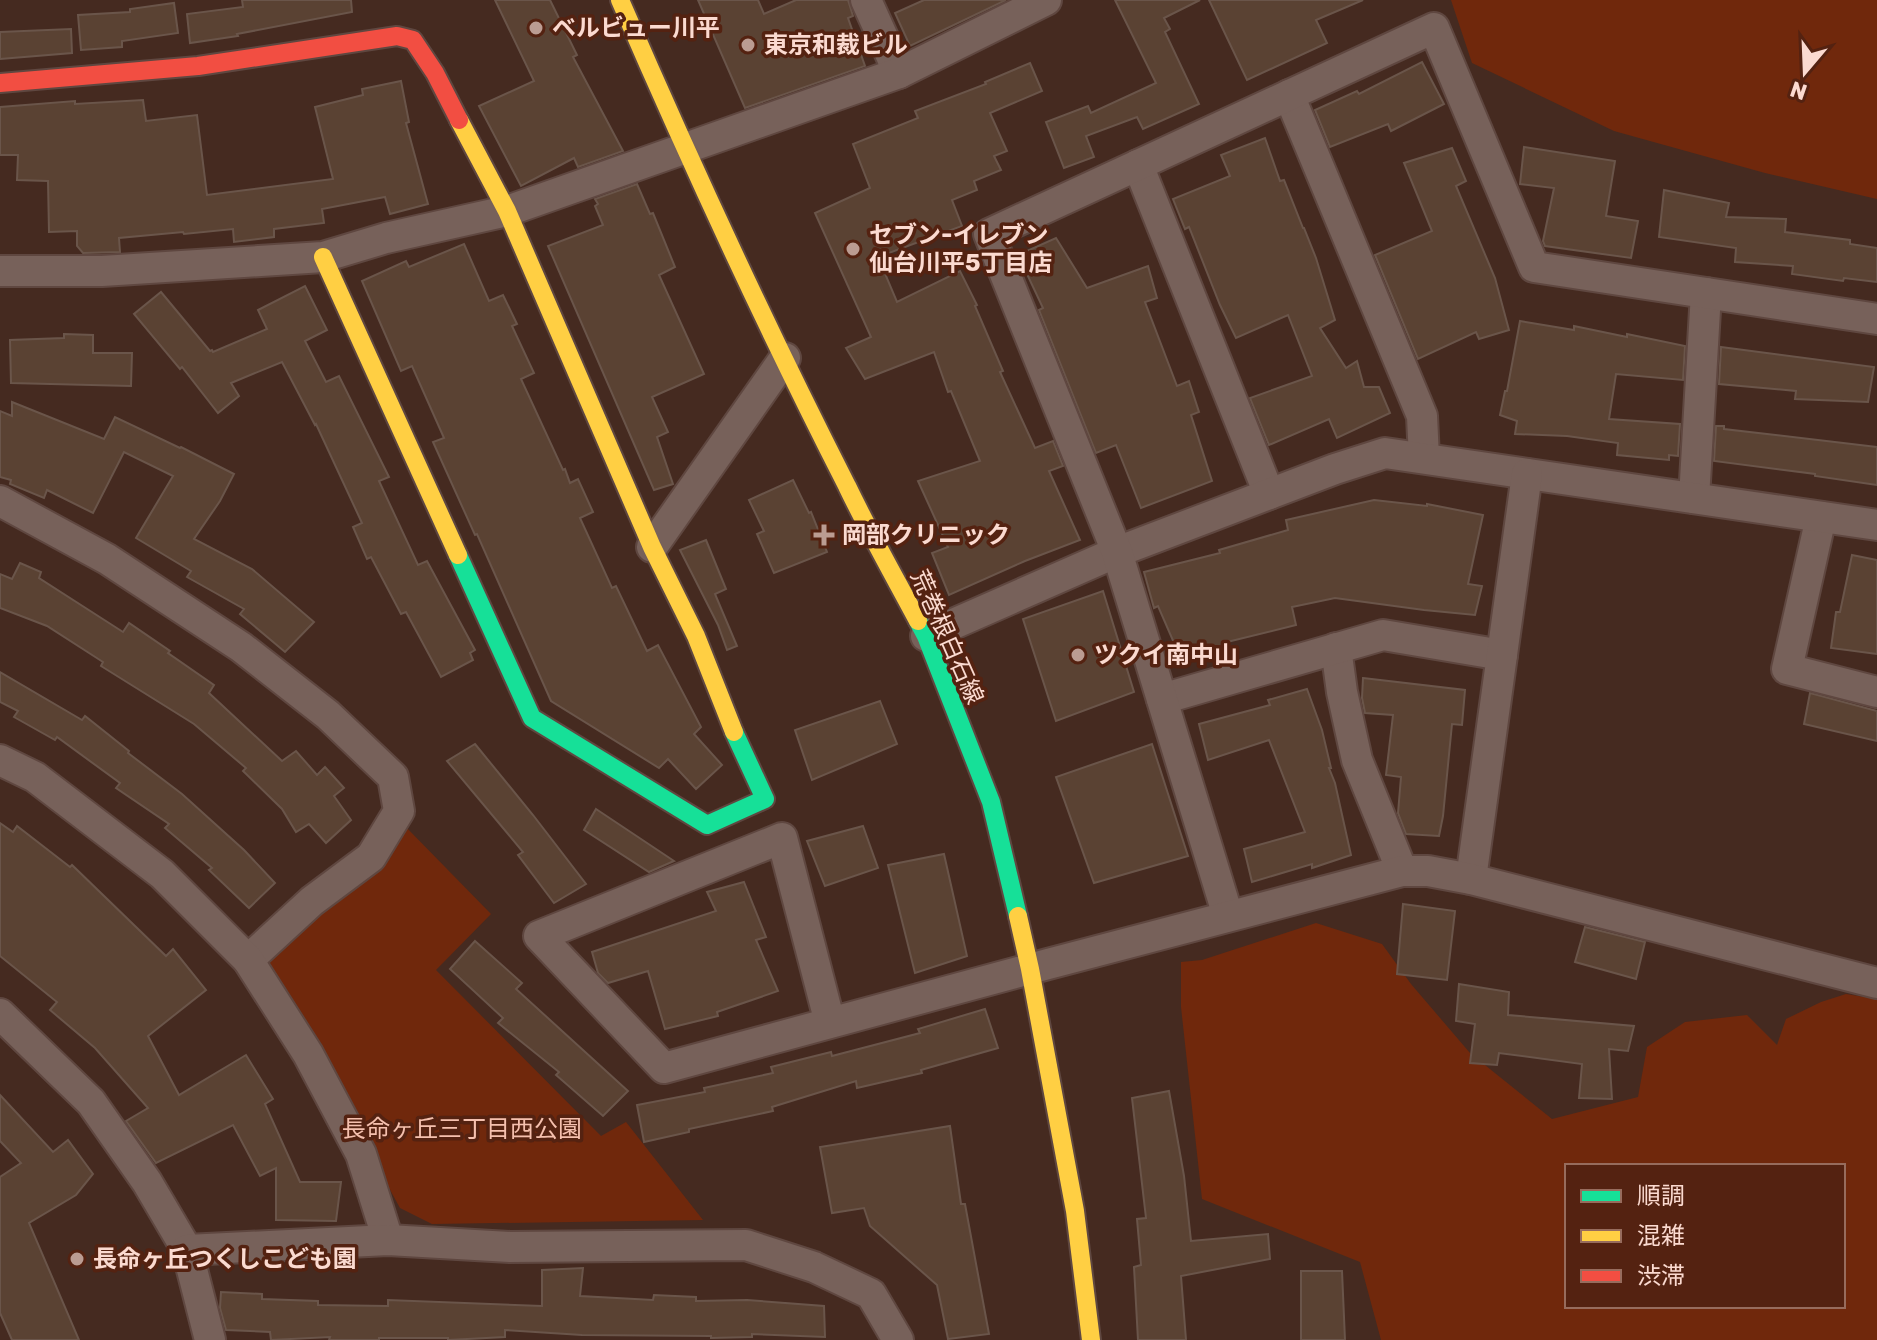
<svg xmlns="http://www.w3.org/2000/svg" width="1877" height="1340" viewBox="0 0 1877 1340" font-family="Rubik,'Noto Sans JP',sans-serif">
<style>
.green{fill:#70280c;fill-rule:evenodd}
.building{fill:#5a4233;stroke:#6a554a;stroke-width:2}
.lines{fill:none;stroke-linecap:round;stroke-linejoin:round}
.street-casing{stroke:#5f4740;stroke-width:34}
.fast-casing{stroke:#5f4740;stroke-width:22}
.slow-casing{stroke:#5f4740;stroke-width:22}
.jam-casing{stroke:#5f4740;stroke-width:22}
.street{stroke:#77615a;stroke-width:30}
.fast{stroke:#16e098;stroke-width:18}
.slow{stroke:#ffcf43;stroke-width:18}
.jam{stroke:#f24e42;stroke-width:18}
.poi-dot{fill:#bb9c92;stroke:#542211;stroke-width:3}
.labels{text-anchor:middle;stroke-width:7;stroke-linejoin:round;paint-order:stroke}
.poi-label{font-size:24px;font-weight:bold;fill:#fbdad0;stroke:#542211;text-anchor:start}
.street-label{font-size:24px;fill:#fbdad0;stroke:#542211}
.park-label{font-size:24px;fill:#f5c0ae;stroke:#542211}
</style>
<rect width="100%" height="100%" fill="#452a20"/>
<g class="green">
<path d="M1451 0H1877V199L1765 173 1614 131 1472 63Z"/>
<path d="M402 823 491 914 436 970 601 1136 626 1122 703 1220 432 1224 400 1208 265 962Z"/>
<path d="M1316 923 1382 944 1411 984 1470 1053 1552 1119 1638 1097 1647 1047 1685 1022 1747 1015 1777 1045 1786 1019 1821 1002 1846 994 1877 999V1340H1381L1360 1262 1202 1199 1181 1007V962L1202 960ZM1567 1166H1843V1306H1567Z"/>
</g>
<g class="building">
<path d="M242 0H351L352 12 237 34 238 36 190 43 187 14 243 7Z"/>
<path d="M495 0H550L577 55 573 57 623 151 578 167 574 158 521 186 479 106 534 81Z"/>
<path d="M698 0H758L764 14 796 0H848L853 16 848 18 865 66 745 108Z"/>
<path d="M924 0H1006L910 46 895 13Z"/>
<path d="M1115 0H1200L1164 18 1170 29 1165 32 1199 104 1143 129 1137 117 1086 136 1094 157 1064 168 1046 122 1088 106 1091 113 1156 83Z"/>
<path d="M1209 0H1363L1316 20 1327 43 1247 80Z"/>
<path d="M174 3 178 33 122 41V47L81 50 78 15 130 12V9Z"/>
<path d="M71 29 72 53 0 59V32Z"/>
<path d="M1422 62 1444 104 1391 131 1388 124 1330 147 1315 110 1357 91 1359 94Z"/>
<path d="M1030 63 1042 91 990 113 1007 151 994 156 1001 170 974 181 977 190 952 200 962 226 878 257 897 302 960 271 977 305 975 306 1003 371 1000 372 1035 448 1053 441 1063 466 1049 471 1080 540 1025 561 949 595 932 553 948 547 918 481 980 461 951 391 948 392 934 352 865 379 846 348 871 337 815 213 870 188 853 144 918 118 915 111 986 84 985 82Z"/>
<path d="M401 81 409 122 406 123 428 204 390 214 385 197 322 209 324 223 274 229V237L234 242 233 229 184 234 183 232 119 238 120 252 83 253 77 246V231L49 232 48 181 17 180 18 155H0V107L75 101V104L143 100 146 121 197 115 207 195 333 179 315 107 363 95 362 89Z"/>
<path d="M1265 138 1280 181 1284 180 1303 228H1304L1316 258 1335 320 1320 328 1346 368 1357 361 1364 387H1379L1390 413 1337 438 1329 419 1269 445 1250 398 1312 376 1288 315 1236 338 1220 305 1189 227 1185 229 1173 199 1230 176 1221 155Z"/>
<path d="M1524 147 1615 161 1606 216 1638 221 1631 258 1545 246 1543 241 1554 188 1520 184Z"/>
<path d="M1452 148 1466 181 1456 186 1495 278 1509 330 1479 339 1476 332 1418 359 1375 255 1432 231 1404 163Z"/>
<path d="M637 184 650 214 653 213 675 267 659 275 704 374 652 397 668 432 657 437 673 484 654 490 548 246 603 225 595 206 598 204 595 199Z"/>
<path d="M1664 190 1729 203 1726 217 1786 219 1785 232 1850 240V244L1877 248V282L1844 278 1843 281 1792 274 1793 266 1735 262 1736 248 1659 237Z"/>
<path d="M1056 238 1087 288 1148 266 1157 298 1145 302 1177 386 1189 381 1199 412 1191 415 1212 481 1141 508 1116 445 1096 453 1039 310 1043 308 1018 255Z"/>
<path d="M464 244 489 301 503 295 517 324 512 326 534 373 521 379 563 470 565 469 570 483 578 479 593 512 580 518 612 588 616 586 647 651 658 645 701 727 694 734 722 765 696 789 668 759 659 768 551 701 477 534 475 535 433 442 444 438 412 366 401 371 362 281 406 261 409 267Z"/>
<path d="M305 286 327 330 305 341 326 382 339 376 389 477 379 481 418 565 427 561 475 650 470 653 473 660 441 677 406 612 401 614 371 557 367 559 353 527 362 523 316 424 315 425 282 362 231 383 239 396 218 413 182 367 180 369 134 314 161 292 210 351 212 350 213 352 267 329 258 310Z"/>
<path d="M1520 321 1574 330V326L1627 337V334L1685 346 1683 380 1616 374 1609 419 1680 424 1678 456 1669 455V460L1617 455 1618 443 1567 436 1515 434 1517 421 1500 415 1505 391H1507Z"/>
<path d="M64 334 93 335V353H132L131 386 11 383 10 340 64 338Z"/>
<path d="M1721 347 1874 367 1868 402 1795 399 1796 391 1719 384Z"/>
<path d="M12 402 104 439 115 417 180 448 181 447 234 474 220 501 194 539 252 569 314 622 285 652 240 614 244 609 187 577 191 571 136 538 173 476 124 452 93 513 47 490 44 498 10 484 11 480 0 477V411L12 416Z"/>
<path d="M1716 426H1724V429L1877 447V485L1815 476V474L1714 461Z"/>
<path d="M793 480 809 513 811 512 827 552 774 573 757 534 764 531 749 500Z"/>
<path d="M1374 500 1427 506V504L1483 515 1468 584 1482 586 1475 615 1424 610 1335 598 1292 607 1296 625 1227 642 1228 646 1181 659 1158 606 1154 608 1144 572 1220 553 1219 550 1288 530 1286 520Z"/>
<path d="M706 540 726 589 715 594 737 646 727 650 718 625 680 550Z"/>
<path d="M1852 555 1877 560V654L1831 648 1836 612H1840Z"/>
<path d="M20 563 41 572 39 578 123 632 129 623 170 651 168 653 214 685 209 693 282 761 296 751 317 775 325 767 344 788 334 796 351 820 326 843 309 824 296 832 282 809 243 771 246 768 194 724 101 666 103 662 47 626 0 608V574L12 579Z"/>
<path d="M1103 591 1134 692 1056 721 1023 619Z"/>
<path d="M0 672 82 720 85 716 129 751 128 753 182 794 244 850 275 883 249 908 209 870 212 868 165 828 169 824 116 788 120 783 57 737 55 740 14 717 18 711 0 702Z"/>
<path d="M1363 678 1465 690 1462 725 1452 724 1443 816 1439 836 1406 834 1398 813 1401 777 1386 775 1393 715 1365 713 1362 698Z"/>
<path d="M1307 689 1322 730 1331 768H1329L1335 783 1351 855 1312 868V864L1252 882 1244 849 1305 832 1269 740 1208 760 1199 724 1270 705 1268 700Z"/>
<path d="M1810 693 1877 711V741L1804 724Z"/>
<path d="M880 701 897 744 812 780 795 730Z"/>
<path d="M475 744 533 815 586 884 554 903 518 855 523 852 447 761Z"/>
<path d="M1152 744 1188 856 1094 883 1056 777Z"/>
<path d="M596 809 674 861 649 872 584 830Z"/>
<path d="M0 823 13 832 17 826 70 867 72 865 166 956 173 949 206 990 148 1036 179 1095 246 1055 273 1099 265 1104 300 1182H341L336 1221 276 1220V1168L260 1176 233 1125 156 1163 126 1121 148 1108 95 1048 50 1010 57 1002 0 956Z"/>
<path d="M863 826 878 868 825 886 807 841Z"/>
<path d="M944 854 967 956 915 973 888 865Z"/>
<path d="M744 882 766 937 756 940 778 991 717 1012 718 1016 665 1029 648 971 608 983 598 973 592 952 716 911 707 892Z"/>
<path d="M1403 904 1455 911 1447 980 1397 974Z"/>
<path d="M1585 927 1645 942 1636 979 1575 962Z"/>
<path d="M475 941 522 983 516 989 628 1091 603 1116 556 1075 559 1072 498 1023 503 1018 450 969Z"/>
<path d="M1459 984 1509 992 1508 1015 1634 1026 1628 1051 1609 1049 1612 1099 1579 1098 1582 1064 1499 1053 1497 1065 1470 1063 1475 1024 1456 1021Z"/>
<path d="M985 1009 998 1048 921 1070 922 1073 857 1088 856 1081 772 1107 773 1111 689 1129V1132L644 1142 637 1105 705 1092 704 1088 773 1073 771 1067 831 1052 832 1056 920 1033 918 1029Z"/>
<path d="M1169 1091 1184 1176 1191 1241 1268 1234 1270 1259 1181 1276 1186 1340H1138L1134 1267 1141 1265 1137 1219 1146 1218 1132 1098Z"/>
<path d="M0 1095 53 1152 68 1140 93 1174 76 1195 29 1223 79 1340H12L0 1313V1177L21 1163 0 1141Z"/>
<path d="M950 1126 961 1204H965L989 1334 948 1339 937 1285 870 1226 864 1208 832 1213 820 1147Z"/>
<path d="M583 1268 580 1296 653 1300 654 1295 696 1297V1301L747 1300 824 1306 825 1337 752 1334V1337L711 1338V1336L582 1335 505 1330V1337L448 1340V1338H379V1340H329L330 1337 271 1340 270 1332 226 1330 220 1308 221 1292 262 1294V1299L318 1301V1305L388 1306V1300L542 1306V1270Z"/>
<path d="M1301 1271H1342L1345 1340H1301Z"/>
</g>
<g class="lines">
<g class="street-casing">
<g id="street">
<path d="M866 0 899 73"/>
<path d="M1289 95 1422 416 1424 458"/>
<path d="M1138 165 1269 494"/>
<path d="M0 271H102L323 257 386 238 507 211 899 73 1046 0"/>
<path d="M1694 498 1706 293"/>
<path d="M0 501 107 559 241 647 328 715 393 777 399 811 371 857 312 901 248 960"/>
<path d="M1821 517 1787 669 1877 692"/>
<path d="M652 547 785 358"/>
<path d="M926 636 1117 552 1335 469 1385 453 1877 525"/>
<path d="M1336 648 1342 692 1357 760 1402 871"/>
<path d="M1162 699 1383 635 1502 655"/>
<path d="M0 760 35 777 162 874 248 960 308 1054 361 1154 388 1240"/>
<path d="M1471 879 1527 474"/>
<path d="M1228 916 1117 552 989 234 1434 28 1534 267 1877 319"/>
<path d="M0 1014 91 1102 147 1182 187 1250 210 1340"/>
<path d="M830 1023 782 838 539 936 664 1068 1048 964 1402 871H1428L1471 879 1877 983"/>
<path d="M187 1250 388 1240 510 1247 746 1245 814 1267 871 1294 898 1340"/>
</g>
</g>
<g class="fast-casing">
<g id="fast">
<path d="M458 555 532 718 707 825 765 799 734 732"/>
<path d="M918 621 926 636 991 802 1018 916"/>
</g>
</g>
<g class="slow-casing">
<g id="slow">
<path d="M620 0C691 164 766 327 847 486 869 532 894 576 918 621"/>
<path d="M459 120 507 211 652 547 696 636 734 732"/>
<path d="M323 257 458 555"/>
<path d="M1018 916 1030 969 1075 1211 1091 1340"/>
</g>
</g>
<g class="jam-casing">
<path id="jam" d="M0 83 198 66 397 36 413 40 435 73 459 120"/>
</g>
<use href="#street" class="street"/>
<use href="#fast" class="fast"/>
<use href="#slow" class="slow"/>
<use href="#jam" class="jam"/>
</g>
<g class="poi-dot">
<circle cx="536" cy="28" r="8"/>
<circle cx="748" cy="45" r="8"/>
<circle cx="853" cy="249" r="8"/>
<path d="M820 523h8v8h8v8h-8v8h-8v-8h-8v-8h8z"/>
<circle cx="1078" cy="655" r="8"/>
<circle cx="77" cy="1259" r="8"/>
</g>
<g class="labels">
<g class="poi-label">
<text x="552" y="36">ベルビュー川平</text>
<text x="764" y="53">東京和裁ビル</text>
<text x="869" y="243">セブン-イレブン<tspan x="869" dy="28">仙台川平5丁目店</tspan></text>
<text x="842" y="543">岡部クリニック</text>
<text x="1094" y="663">ツクイ南中山</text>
<text x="93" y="1267">長命ヶ丘つくしこども園</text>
</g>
<g class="street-label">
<text transform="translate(947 637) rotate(66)" y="8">荒巻根白石線</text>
</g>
<g class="park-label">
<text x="462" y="1137">長命ヶ丘三丁目西公園</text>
</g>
</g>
<rect x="1565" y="1164" width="280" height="144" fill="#542211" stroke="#976c5d" stroke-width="2"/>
<rect x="1581" y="1190" width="40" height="12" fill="#16e098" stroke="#976c5d" stroke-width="2"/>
<text x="1637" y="1204" font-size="24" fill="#fbdad0">順調</text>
<rect x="1581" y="1230" width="40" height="12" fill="#ffcf43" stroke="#976c5d" stroke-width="2"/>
<text x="1637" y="1244" font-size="24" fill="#fbdad0">混雑</text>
<rect x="1581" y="1270" width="40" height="12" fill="#f24e42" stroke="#976c5d" stroke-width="2"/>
<text x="1637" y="1284" font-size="24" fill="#fbdad0">渋滞</text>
<g transform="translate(1805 72) rotate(199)" stroke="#542211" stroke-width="6" paint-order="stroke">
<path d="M0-6L14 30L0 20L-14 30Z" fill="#fbdad0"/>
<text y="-12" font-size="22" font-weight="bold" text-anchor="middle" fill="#fbdad0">N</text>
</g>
</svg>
